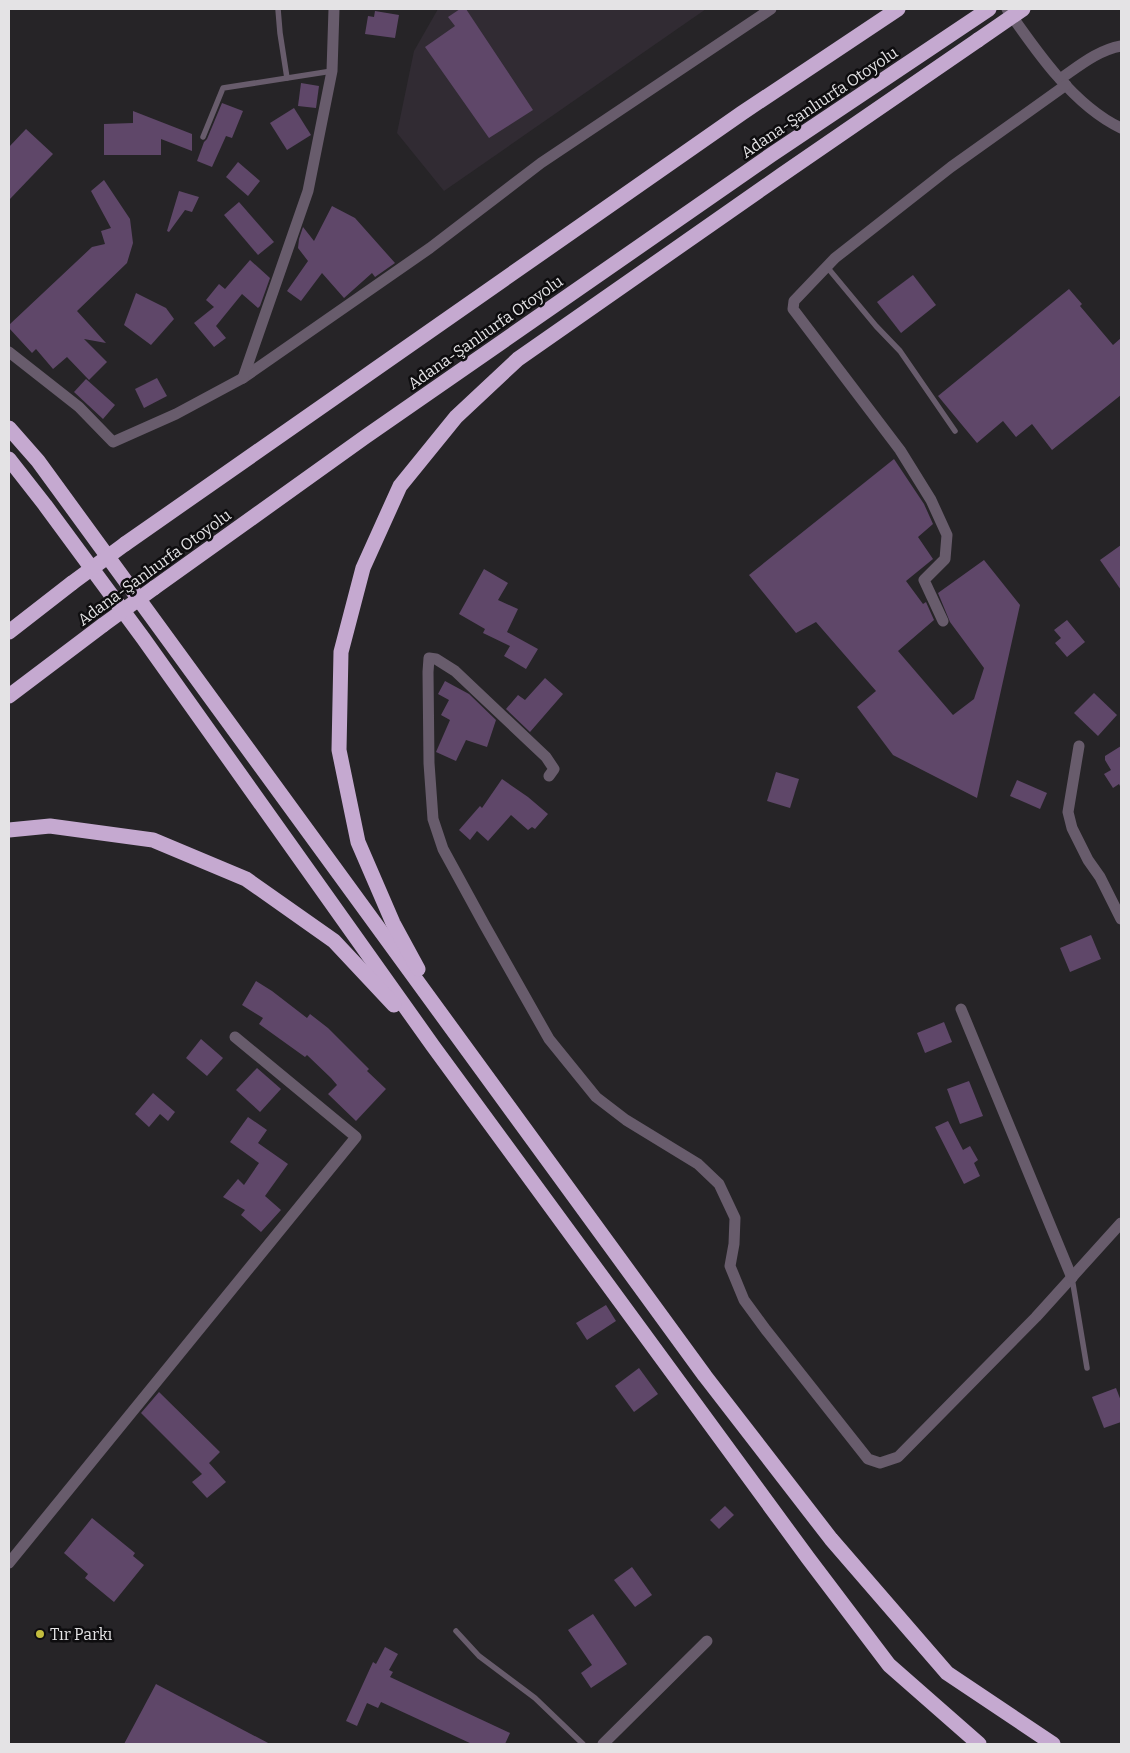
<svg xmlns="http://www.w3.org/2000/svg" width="1130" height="1753" viewBox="0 0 1130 1753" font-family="Bitter,serif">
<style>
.built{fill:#312b33}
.building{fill:#5f4769}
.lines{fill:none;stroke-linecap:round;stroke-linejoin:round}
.lane{stroke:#685c6c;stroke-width:5.5}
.street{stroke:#685c6c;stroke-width:11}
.highway{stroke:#c5a9d0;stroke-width:15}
.highway-bridge{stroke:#c5a9d0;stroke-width:15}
.poi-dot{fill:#c3bd3e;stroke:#0e0d0f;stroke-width:2}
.labels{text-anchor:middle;stroke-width:5;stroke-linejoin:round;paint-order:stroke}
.street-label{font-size:16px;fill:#e4e3e5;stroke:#0e0d0f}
.poi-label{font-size:16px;fill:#e4e3e5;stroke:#0e0d0f;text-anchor:start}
</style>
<rect width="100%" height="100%" fill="#262427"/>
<path class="built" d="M438 9H706L444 191 397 133 414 51Z"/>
<g class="building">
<path d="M460 9H466L533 110 489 138 425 47 455 26 448 17Z"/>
<path d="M375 11 399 15 395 38 365 34 368 16 374 17Z"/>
<path d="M301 83 319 86 316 108 298 106Z"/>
<path d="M222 103 243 111 232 138 226 136 212 167 197 161 204 142 207 139Z"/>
<path d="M294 108 311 135 287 150 270 123Z"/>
<path d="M133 111 192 134V151L161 139V155H104V124L133 123Z"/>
<path d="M26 129 53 154 9 200V147Z"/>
<path d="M238 162 260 181 248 196 226 177Z"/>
<path d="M104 180 130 219 133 243 127 263 77 311 106 343 84 339 107 362 89 380 67 357 53 369 36 349 32 353 9 328V325L92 247 105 244 101 231 111 228 91 191Z"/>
<path d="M179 191 199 197 192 212 185 210 169 232 167 231Z"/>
<path d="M239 202 274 242 258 255 224 215Z"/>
<path d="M332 206 355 218 395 263 375 277 372 273 344 298 322 273 301 301 287 291 308 261 298 248 299 239 303 227 314 241Z"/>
<path d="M250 260 270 278 260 306 258 308 242 294 216 326 226 338 214 347 194 323 214 307 206 300 219 284 225 289Z"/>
<path d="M913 275 936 305 901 333 877 302Z"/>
<path d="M1069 289 1082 304 1080 306 1113 345 1121 338V395L1052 450 1032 424 1016 437 1003 421 977 443 938 396Z"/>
<path d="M136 293 166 308 174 319 151 345 124 325Z"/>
<path d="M157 378 167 396 144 408 135 389Z"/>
<path d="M86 379 115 405 103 419 74 392Z"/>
<path d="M894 459 924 504 933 524 918 537 933 559 906 581 923 604 926 602 934 620 898 651 953 715 974 699 984 668 950 622 938 593 984 560 1020 605 977 798 893 755 857 707 876 691 816 622 796 633 749 575Z"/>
<path d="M1121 545V590L1100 560Z"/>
<path d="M484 569 508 583 498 600 518 609 507 632 538 649 526 669 504 656 510 646 483 633 485 629 459 614Z"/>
<path d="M1067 620 1085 642 1067 657 1055 643 1061 638 1054 630Z"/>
<path d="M545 678 563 694 530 732 506 709 518 695 525 700Z"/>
<path d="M445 681 469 694 496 720 487 747 466 740 456 761 436 752 450 720 441 715 449 700 438 694Z"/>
<path d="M1094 693 1117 715 1098 736 1074 713Z"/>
<path d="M1121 746V788L1119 784 1113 788 1104 774 1111 770 1105 760V756Z"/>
<path d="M776 772 799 779 790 808 767 801Z"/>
<path d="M502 779 528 797 548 814 535 829 532 827 528 830 511 815 488 841 477 831 470 840 459 830 480 806 482 808Z"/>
<path d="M1017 780 1047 793 1040 809 1010 796Z"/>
<path d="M1091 935 1101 959 1070 972 1060 948Z"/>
<path d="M256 981 272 991 307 1018 310 1014 328 1028 369 1069 367 1071 386 1089 356 1121 328 1094 337 1085 331 1078 307 1055 305 1057 259 1024 263 1018 242 1005Z"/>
<path d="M944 1022 952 1042 925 1053 917 1033Z"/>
<path d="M201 1039 223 1058 207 1076 186 1058Z"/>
<path d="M257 1068 281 1089 260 1112 236 1090Z"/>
<path d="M969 1081 983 1116 960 1124 947 1089Z"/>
<path d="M153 1093 175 1112 168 1121 160 1114 149 1127 135 1114Z"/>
<path d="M248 1117 267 1130 258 1143 288 1164 265 1196 281 1210 261 1232 241 1215 245 1210 223 1197 238 1179 244 1185 259 1163 230 1142Z"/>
<path d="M948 1121 963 1150 970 1146 978 1160 974 1163 980 1176 964 1184 935 1127Z"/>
<path d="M606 1305 616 1321 587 1340 576 1323Z"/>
<path d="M639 1368 658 1394 634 1412 615 1386Z"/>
<path d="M1116 1388 1121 1401V1422L1104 1428 1092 1397Z"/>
<path d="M159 1392 220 1452 209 1463 226 1482 207 1498 192 1482 202 1474 141 1413Z"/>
<path d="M725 1506 734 1515 719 1529 710 1520Z"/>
<path d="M92 1518 135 1553 133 1556 144 1565 114 1602 85 1578 88 1574 64 1553Z"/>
<path d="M632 1567 652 1595 635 1607 614 1580Z"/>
<path d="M593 1614 627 1664 591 1688 581 1673 592 1665 568 1630Z"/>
<path d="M385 1647 398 1654 389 1670 393 1672 390 1677 510 1733 505 1744H472L381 1702 378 1708 367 1703 357 1726 346 1721 373 1662 376 1664Z"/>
<path d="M156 1684 270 1744H124Z"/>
</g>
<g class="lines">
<g class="lane">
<path d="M278 9 280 33 287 78"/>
<path d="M203 137 223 88 332 71"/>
<path d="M827 267 876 326 900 351 955 431"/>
<path d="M1072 1278 1087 1368"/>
<path d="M456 1631 479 1656 535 1698 583 1744"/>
</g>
<g class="street">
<path d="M1007 9C1036 51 1074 106 1121 128"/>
<path d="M1060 79C1079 66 1098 50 1121 46"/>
<path d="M9 352 79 407 113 442 176 414 243 378 430 248 541 163 771 9"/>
<path d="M243 378 308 191 332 71 334 9"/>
<path d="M943 621 924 580 945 559 947 535 931 500 900 450 793 309 794 301 835 258 951 167 1066 85"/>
<path d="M1079 746 1068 812 1072 828 1088 860 1100 877 1121 919"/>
<path d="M549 776 554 769 546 757 455 671 436 659 429 658 428 672 429 763 433 819 443 849 484 924 549 1039 596 1097 626 1120 698 1164 719 1184 735 1218 734 1244 730 1266 744 1300 766 1330 868 1459 880 1463 898 1457 1036 1317 1121 1223"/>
<path d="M961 1009 1072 1278"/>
<path d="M9 1563 356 1137 235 1037"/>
<path d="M603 1744 707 1641"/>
</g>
<g class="highway">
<path d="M9 428 38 461 705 1376 831 1539 947 1673 1053 1744"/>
<path d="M9 459 45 505 143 638 433 1046 808 1558 889 1665 979 1744"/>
<path d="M125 544 742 113 898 9"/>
<path d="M154 588 365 437 771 155 989 9"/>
<path d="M9 632 72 583"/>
<path d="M9 696 103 625"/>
<path d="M9 830 50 826 153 840 246 879 334 941 394 1005"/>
<path d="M418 969 393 923 358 842 339 750 341 652 363 568 400 486 456 417 518 359 783 174 978 40"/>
</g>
<g class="highway-bridge">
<path d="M978 40 1023 9"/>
<path d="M72 583 125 544"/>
<path d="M103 625 154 588"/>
</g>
</g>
<circle class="poi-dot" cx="40" cy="1634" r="5"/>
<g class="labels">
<g class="street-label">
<text transform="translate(819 102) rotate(-34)" y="6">Adana-Şanlıurfa Otoyolu</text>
<text transform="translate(485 332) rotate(-35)" y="6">Adana-Şanlıurfa Otoyolu</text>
<text transform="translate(154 567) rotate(-36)" y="6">Adana-Şanlıurfa Otoyolu</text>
</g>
<g class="poi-label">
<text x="50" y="1640">Tır Parkı</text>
</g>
</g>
<rect width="1130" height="1753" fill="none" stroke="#e4e3e5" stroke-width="20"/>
</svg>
